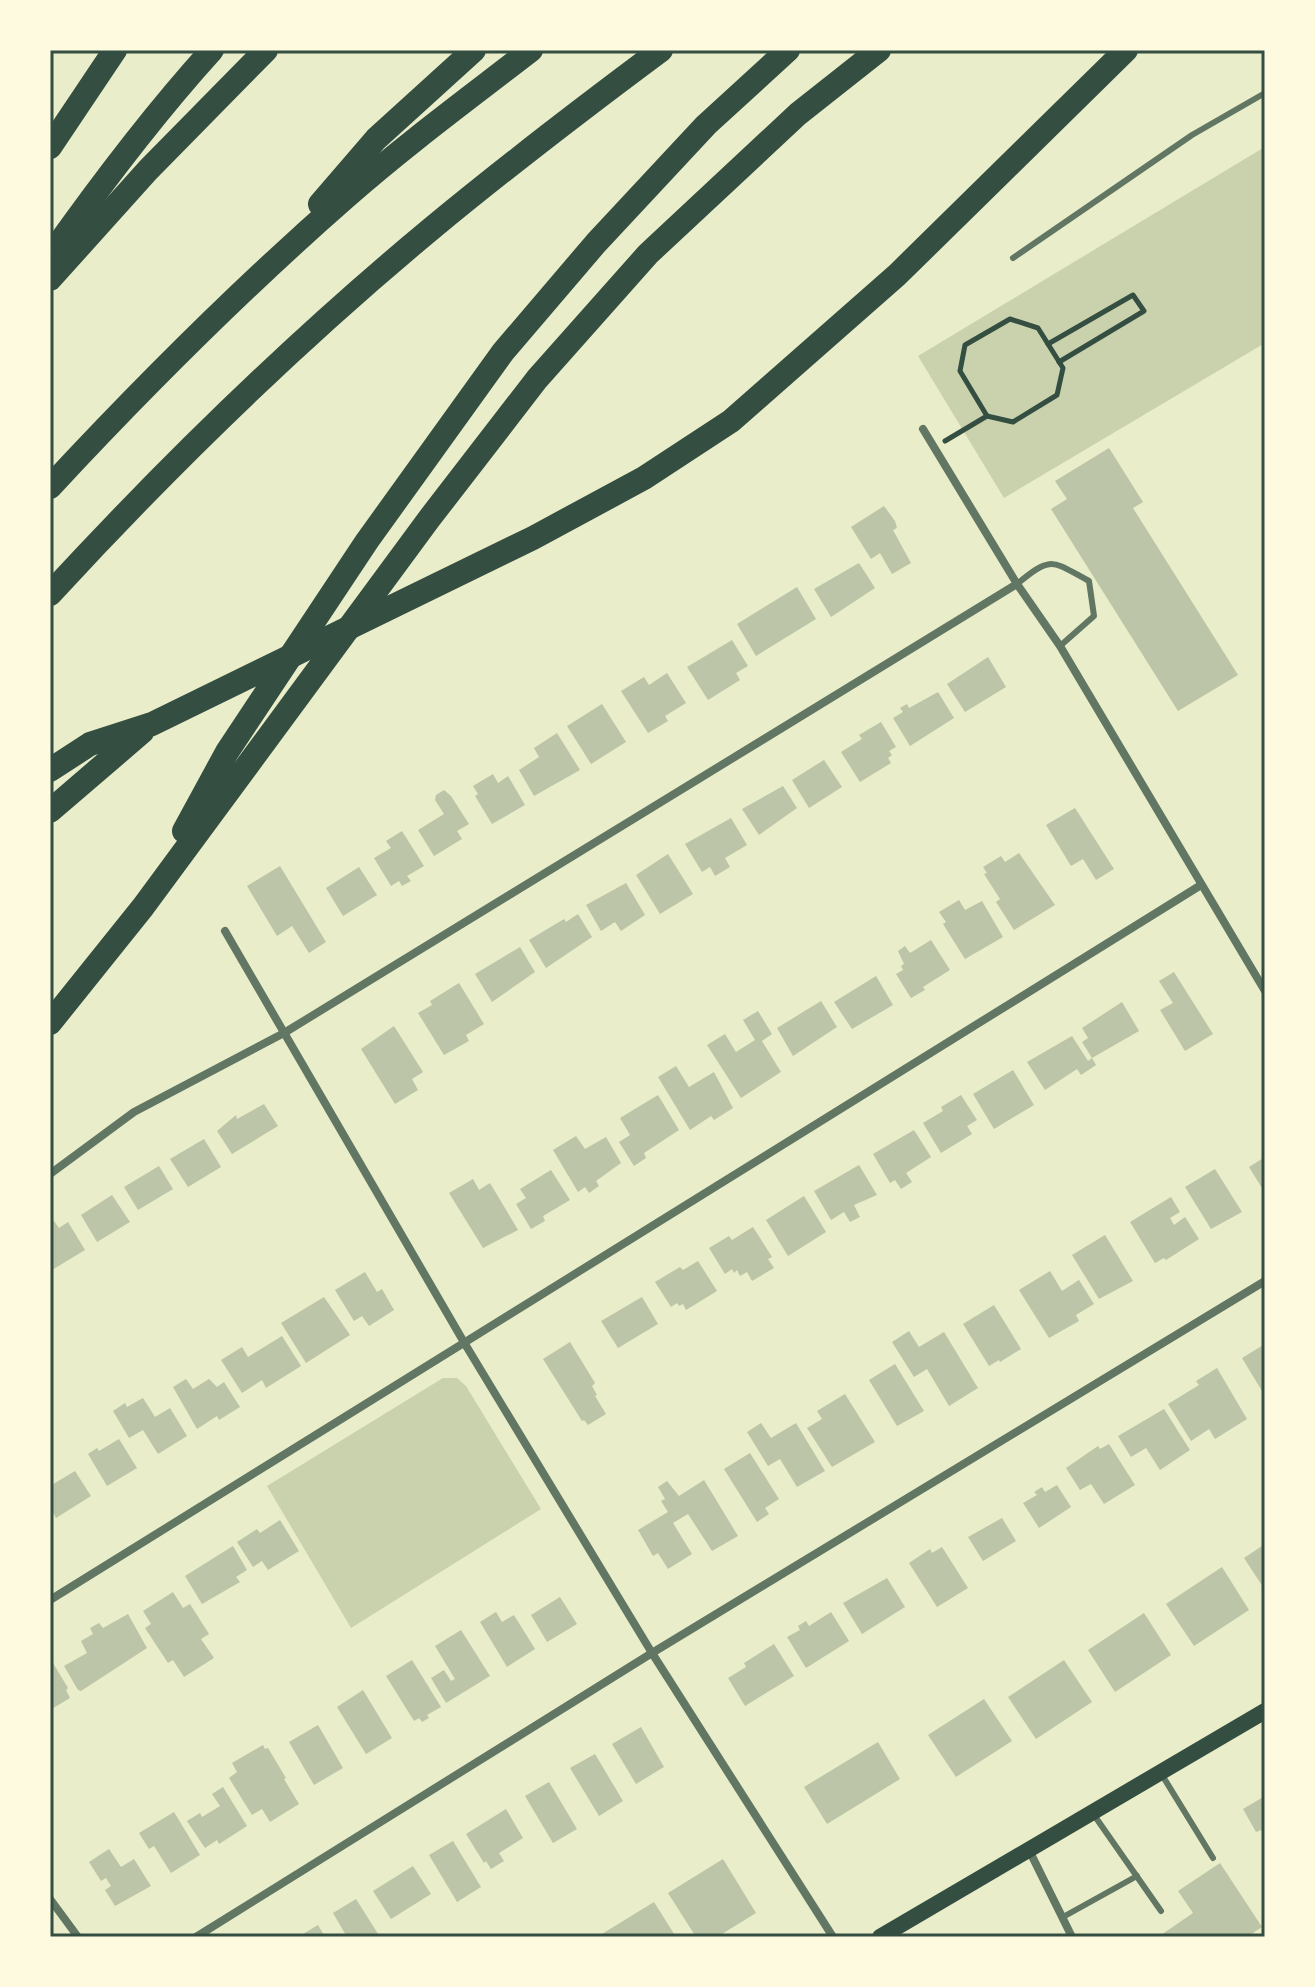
<svg xmlns="http://www.w3.org/2000/svg" width="1315" height="1987" viewBox="0 0 1315 1987" font-family="'Space Grotesk',sans-serif">
<style>
.green{fill:#cad2ad}
.building{fill:#bcc5a7}
.lines{fill:none;stroke-linecap:round;stroke-linejoin:round}
.path{stroke:#344e41;stroke-width:5}
.service{stroke:#617663;stroke-width:6}
.minor{stroke:#617663;stroke-width:8}
.secondary{stroke:#344e41;stroke-width:16}
.motorway{stroke:#344e41;stroke-width:24}
.neatline{fill:none;stroke:#344e41;stroke-width:3}
</style>
<rect width="100%" height="100%" fill="#e9edc9"/>
<g class="green">
<path d="M1263 148 1265 152V343L1004 498 918 356Z"/>
<path d="M443 1378H457L466 1386 541 1509 351 1628 267 1486Z"/>
</g>
<g class="building">
<path d="M1109 448 1143 502 1133 508 1238 675 1178 711 1051 509 1067 499 1055 481Z"/>
<path d="M884 506 895 521 897 528 893 530 911 563 892 574 880 553 871 559 851 527Z"/>
<path d="M859 563 875 588 831 617 814 589Z"/>
<path d="M797 587 816 619 756 656 737 624Z"/>
<path d="M732 640 748 666 736 673 740 680 708 700 687 667Z"/>
<path d="M988 657 1006 687 965 712 947 684Z"/>
<path d="M667 673 686 703 665 716 668 721 648 733 621 691 644 677 649 685Z"/>
<path d="M938 692 954 718 910 746 893 718 903 712 900 708 907 704 909 708Z"/>
<path d="M602 704 626 742 591 764 567 726Z"/>
<path d="M881 722 896 747 889 751 892 755 888 758 891 763 860 782 841 752 862 739 859 735Z"/>
<path d="M557 733 580 770 534 796 519 770 539 757 534 748Z"/>
<path d="M824 760 842 787 809 808 792 780Z"/>
<path d="M493 774 498 783 508 776 525 805 492 824 475 796 478 794 473 786Z"/>
<path d="M783 786 797 808 759 835 742 809Z"/>
<path d="M444 790 451 796 469 824 457 831 462 839 434 856 418 830 444 814 435 800 436 795Z"/>
<path d="M1075 808 1114 869 1096 880 1083 859 1071 866 1046 825Z"/>
<path d="M731 818 747 845 725 858 730 867 715 876 710 867 702 872 685 844Z"/>
<path d="M402 831 424 866 407 876 411 881 402 886 399 881 391 886 374 858 391 848 386 841Z"/>
<path d="M1019 853 1055 905 1014 930 996 902 1000 899 984 874 987 873 983 867 1001 856 1005 862Z"/>
<path d="M668 854 693 894 660 914 636 875Z"/>
<path d="M280 866 326 942 309 953 292 926 277 936 247 886Z"/>
<path d="M359 867 377 895 343 916 326 888Z"/>
<path d="M626 883 645 915 621 931 615 922 601 931 586 905Z"/>
<path d="M959 900 965 910 982 901 1003 937 965 959 943 924 946 922 939 912Z"/>
<path d="M578 914 592 937 546 968 529 940 564 919 566 922Z"/>
<path d="M931 940 950 970 923 987 925 990 911 998 896 974 903 970 901 966 904 964 898 951 905 946 910 953Z"/>
<path d="M520 947 535 972 492 1002 475 974Z"/>
<path d="M1174 972 1213 1034 1185 1051 1160 1010 1173 1003 1159 981Z"/>
<path d="M876 976 893 1005 852 1029 834 1002Z"/>
<path d="M459 983 484 1024 466 1035 469 1041 444 1055 418 1013 432 1005 430 1001Z"/>
<path d="M821 1001 837 1027 793 1056 777 1028Z"/>
<path d="M1122 1002 1139 1031 1092 1058 1082 1042 1088 1038 1082 1028Z"/>
<path d="M758 1011 772 1034 762 1041 781 1072 741 1098 707 1045 725 1034 736 1052 755 1040 743 1020Z"/>
<path d="M394 1026 423 1072 412 1079 418 1090 395 1104 361 1049Z"/>
<path d="M1072 1036 1088 1061 1092 1058 1096 1065 1081 1075 1077 1069 1045 1090 1027 1062Z"/>
<path d="M676 1066 689 1087 714 1072 733 1108 714 1120 711 1116 690 1130 658 1077Z"/>
<path d="M1013 1070 1034 1105 994 1129 973 1094Z"/>
<path d="M658 1095 679 1130 644 1153 646 1158 634 1166 619 1142 630 1135 620 1118Z"/>
<path d="M961 1095 977 1120 967 1126 972 1134 941 1153 923 1123 943 1111 941 1107Z"/>
<path d="M264 1104 278 1126 232 1154 217 1131 236 1115 237 1119Z"/>
<path d="M914 1130 931 1157 906 1173 912 1182 901 1189 895 1180 890 1183 873 1154Z"/>
<path d="M576 1136 585 1149 606 1137 621 1163 596 1181 599 1186 589 1193 585 1187 578 1192 553 1150Z"/>
<path d="M204 1139 221 1167 188 1187 170 1159Z"/>
<path d="M1265 1157V1193L1249 1167Z"/>
<path d="M859 1165 877 1195 854 1205 860 1217 850 1222 844 1212 831 1220 814 1191Z"/>
<path d="M159 1166 173 1189 138 1210 124 1187Z"/>
<path d="M1215 1169 1242 1212 1211 1229 1185 1187Z"/>
<path d="M551 1170 570 1200 543 1216 545 1221 531 1229 516 1204 526 1198 520 1189Z"/>
<path d="M473 1179 479 1190 490 1183 518 1230 483 1248 449 1193Z"/>
<path d="M112 1195 130 1222 97 1242 81 1215Z"/>
<path d="M804 1196 826 1232 788 1256 766 1220Z"/>
<path d="M1171 1197 1180 1212 1170 1218 1174 1225 1185 1217 1199 1239 1166 1260 1164 1258 1155 1263 1130 1222Z"/>
<path d="M54 1221 59 1228 68 1222 85 1250 52 1270 50 1224Z"/>
<path d="M753 1227 772 1257 768 1259 774 1268 752 1281 747 1272 740 1276 737 1270 734 1273 732 1269 725 1274 709 1248 729 1236 732 1240Z"/>
<path d="M1105 1235 1133 1281 1099 1299 1072 1255Z"/>
<path d="M698 1261 717 1291 686 1310 683 1304 679 1306 677 1303 671 1307 655 1282 680 1267 683 1270Z"/>
<path d="M1050 1271 1062 1291 1079 1280 1094 1304 1076 1315 1079 1321 1049 1338 1019 1290Z"/>
<path d="M365 1272 377 1292 382 1289 394 1310 369 1326 362 1316 354 1321 335 1290Z"/>
<path d="M324 1297 350 1335 306 1363 281 1323Z"/>
<path d="M642 1297 658 1324 618 1348 601 1321Z"/>
<path d="M994 1305 1021 1349 1000 1362 999 1360 989 1366 963 1324Z"/>
<path d="M909 1331 919 1347 944 1332 978 1388 949 1406 927 1369 914 1377 892 1342Z"/>
<path d="M282 1336 301 1366 266 1388 262 1380 242 1393 221 1360 242 1347 248 1357Z"/>
<path d="M570 1342 595 1383 592 1386 597 1395 595 1396 606 1414 588 1425 584 1420 582 1421 543 1359Z"/>
<path d="M1265 1344V1396L1242 1358Z"/>
<path d="M895 1364 924 1411 897 1426 869 1380Z"/>
<path d="M1217 1368 1247 1419 1215 1439 1209 1429 1191 1441 1168 1404 1199 1385 1196 1381Z"/>
<path d="M186 1379 193 1389 209 1379 217 1387 224 1382 240 1407 219 1420 217 1416 197 1429 173 1387Z"/>
<path d="M845 1394 875 1442 832 1467 807 1428 822 1419 817 1411Z"/>
<path d="M143 1398 155 1417 170 1408 187 1436 158 1454 143 1430 129 1438 113 1411 125 1403 127 1407Z"/>
<path d="M1164 1409 1190 1450 1160 1470 1146 1448 1131 1457 1118 1436Z"/>
<path d="M761 1423 771 1438 796 1423 825 1471 797 1487 780 1459 768 1466 747 1432Z"/>
<path d="M119 1439 137 1468 107 1486 88 1454 97 1448 99 1451Z"/>
<path d="M1109 1444 1135 1485 1104 1504 1091 1484 1080 1490 1066 1468 1098 1446 1100 1449Z"/>
<path d="M750 1453 779 1499 765 1508 769 1514 757 1522 724 1469Z"/>
<path d="M75 1471 91 1496 56 1518 50 1507V1486Z"/>
<path d="M704 1480 738 1536 712 1551 688 1514 673 1523 692 1554 668 1569 658 1553 653 1556 638 1530 668 1512 661 1501 665 1499 658 1487 667 1481 679 1496Z"/>
<path d="M1057 1485 1071 1507 1039 1528 1023 1503 1037 1495 1034 1492 1042 1487 1045 1492Z"/>
<path d="M1002 1518 1016 1541 983 1561 968 1537Z"/>
<path d="M280 1520 299 1551 268 1570 262 1561 253 1567 237 1542 257 1529 260 1533Z"/>
<path d="M1265 1544V1590L1244 1558Z"/>
<path d="M233 1546 247 1570 236 1577 240 1582 202 1604 185 1576Z"/>
<path d="M942 1547 968 1588 937 1607 909 1563 930 1549 932 1553Z"/>
<path d="M1222 1567 1249 1610 1194 1646 1166 1604Z"/>
<path d="M887 1578 905 1607 862 1634 843 1603Z"/>
<path d="M173 1592 183 1608 190 1604 209 1634 201 1639 214 1658 184 1677 173 1660 168 1663 145 1628 151 1624 143 1611Z"/>
<path d="M560 1597 577 1624 547 1642 531 1615Z"/>
<path d="M496 1612 502 1622 514 1615 535 1649 507 1667 480 1622Z"/>
<path d="M831 1612 849 1641 806 1668 787 1637 800 1630 798 1626 806 1621 809 1626Z"/>
<path d="M1144 1613 1171 1655 1115 1692 1088 1650Z"/>
<path d="M128 1614 147 1648 81 1691 78 1690 64 1666 87 1653 81 1641 93 1634 90 1628 99 1623 103 1628Z"/>
<path d="M461 1630 490 1676 446 1703 431 1678 444 1670 451 1681 455 1679 435 1646Z"/>
<path d="M774 1644 794 1676 745 1706 728 1678 746 1667 744 1663Z"/>
<path d="M50 1658 68 1688 66 1690 70 1698 50 1710Z"/>
<path d="M412 1660 441 1707 427 1715 429 1718 422 1722 419 1718 414 1721 386 1676Z"/>
<path d="M1064 1660 1092 1702 1036 1739 1008 1697Z"/>
<path d="M363 1690 392 1738 366 1754 337 1707Z"/>
<path d="M984 1699 1012 1741 956 1777 928 1735Z"/>
<path d="M318 1725 343 1768 314 1785 289 1742Z"/>
<path d="M641 1727 664 1767 636 1784 612 1744Z"/>
<path d="M878 1742 900 1779 827 1824 804 1787Z"/>
<path d="M263 1745 265 1749 268 1748 286 1778 284 1779 299 1804 270 1822 262 1809 252 1815 229 1778 237 1772 232 1763Z"/>
<path d="M595 1754 623 1801 599 1816 570 1768Z"/>
<path d="M549 1782 577 1829 553 1843 525 1796Z"/>
<path d="M223 1787 247 1826 219 1844 217 1840 205 1848 187 1821 200 1813 202 1817 220 1806 212 1794Z"/>
<path d="M1265 1796V1836L1261 1830 1256 1832 1243 1809Z"/>
<path d="M506 1809 523 1838 499 1853 504 1861 491 1869 486 1861 484 1863 466 1834Z"/>
<path d="M174 1812 200 1855 171 1873 154 1846 149 1849 139 1833Z"/>
<path d="M453 1841 481 1887 457 1902 429 1855Z"/>
<path d="M109 1849 121 1867 134 1859 151 1886 115 1906 105 1890 111 1886 106 1878 101 1881 89 1862Z"/>
<path d="M723 1859 756 1913 717 1937H696L668 1893Z"/>
<path d="M1220 1863 1262 1927 1247 1937H1158L1193 1913 1178 1891Z"/>
<path d="M413 1866 431 1894 391 1919 373 1891Z"/>
<path d="M356 1899 380 1937H347L333 1913Z"/>
<path d="M654 1902 676 1937H597Z"/>
<path d="M318 1925 325 1937H298Z"/>
</g>
<g class="lines">
<g class="path">
<path d="M1010 319 1038 328 1063 368 1057 395 1013 422 987 416 960 371 965 345Z"/>
<path d="M1048 344 1133 295 1144 311 1059 362"/>
<path d="M945 441 987 416"/>
</g>
<g class="service">
<path d="M1013 258 1192 135 1265 93"/>
<path d="M1017 584C1052 555 1052 561 1089 581L1094 616 1060 646"/>
<path d="M1162 1775 1213 1858"/>
<path d="M1094 1815 1161 1911"/>
<path d="M1063 1917 1137 1876"/>
</g>
<g class="minor">
<path d="M923 429 1017 584 1060 646 1265 991"/>
<path d="M225 931 465 1344 652 1653 833 1937"/>
<path d="M50 1174 134 1112 284 1033 1017 584"/>
<path d="M50 1600 1201 885"/>
<path d="M1029 1850 1072 1937"/>
<path d="M50 1899 78 1937"/>
<path d="M196 1937 652 1653 1265 1281"/>
</g>
<path class="secondary" d="M880 1937 1265 1711"/>
<g class="motorway">
<path d="M50 147 115 50"/>
<path d="M320 204 376 139 474 50"/>
<path d="M50 256C101 184 153 115 212 50"/>
<path d="M50 279 148 170 266 50"/>
<path d="M50 487C144 386 242 288 346 197 405 145 469 98 531 50"/>
<path d="M50 594C169 465 296 341 431 229 506 167 583 108 661 50"/>
<path d="M50 770 90 744 152 724 533 538 644 478 731 421 897 275 1126 50"/>
<path d="M50 811 142 732"/>
<path d="M184 831 227 752 367 541 503 352 596 243 706 125 788 50"/>
<path d="M50 1023 143 907 429 519 537 379 648 254 798 114 879 50"/>
</g>
</g>
<rect width="1315" height="1987" fill="none" stroke="#fefae0" stroke-width="104"/>
<rect x="52" y="52" width="1211" height="1883" class="neatline"/>
</svg>
